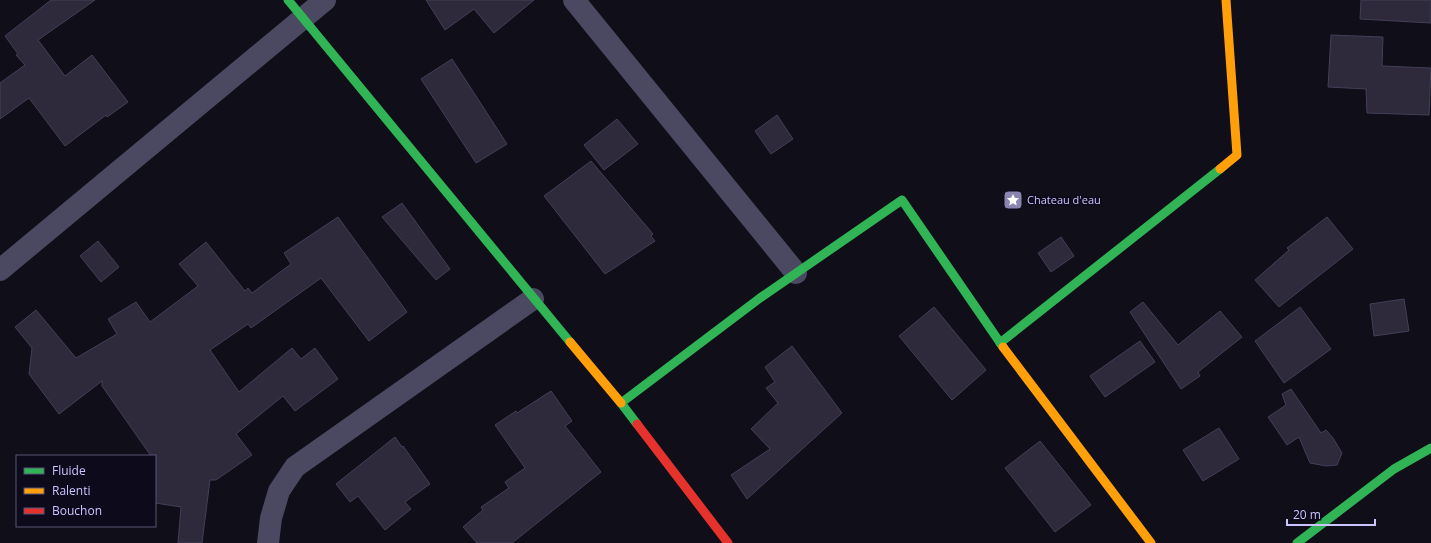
<svg xmlns="http://www.w3.org/2000/svg" width="1431" height="543" viewBox="0 0 1431 543" font-family="'Open Sans',sans-serif">
<style>
.building{fill:#2e2a3c;stroke:#433f58}
.lines{fill:none;stroke-linecap:round;stroke-linejoin:round}
.street{stroke:#4a4961;stroke-width:22}
.fast{stroke:#30b455;stroke-width:9}
.slow{stroke:#ff9f0a;stroke-width:9}
.jam{stroke:#e5322d;stroke-width:9}
.labels{text-anchor:middle;stroke-width:3;stroke-linejoin:round;paint-order:stroke}
.poi-label{font-size:11px;fill:#cbc5ff;stroke:#0d0a1c;text-anchor:start}
</style>
<rect width="100%" height="100%" fill="#100e18"/>
<g class="building">
<path d="M51 0H95L38 40 65 76 92 55 128 102 107 117 106 115 65 146 29 98 0 119V83L25 65 16 55 18 54 5 36Z"/>
<path d="M426 0H534L494 33 474 9 445 30Z"/>
<path d="M1361 0H1431V23L1360 19Z"/>
<path d="M1331 35 1383 37 1382 66 1431 68 1429 115 1367 113 1366 89 1328 87Z"/>
<path d="M452 59 507 144 476 163 421 79Z"/>
<path d="M777 115 793 139 771 154 755 131Z"/>
<path d="M617 119 638 144 604 170 584 145Z"/>
<path d="M591 161 653 234 651 236 655 241 605 274 544 196Z"/>
<path d="M402 203 450 269 436 280 382 217Z"/>
<path d="M338 217 407 312 369 341 321 278 251 328 248 324 210 350 239 392 292 348 301 359 315 348 338 379 295 411 283 396 236 434 252 455 216 480H210L202 543H178L181 507 155 503V456H151L102 386V381L59 414 29 374 32 348 15 327 36 310 76 358 117 334 108 319 136 302 150 322 198 286 179 264 206 242 245 291 248 288 252 293 291 264 284 253Z"/>
<path d="M1327 217 1353 249 1279 307 1255 280 1289 250 1287 248Z"/>
<path d="M1061 237 1074 256 1051 272 1038 253Z"/>
<path d="M98 241 119 267 101 282 80 256Z"/>
<path d="M1404 299 1409 331 1374 336 1370 304Z"/>
<path d="M1143 302 1178 345 1220 311 1242 337 1198 372 1200 376 1181 389 1130 312Z"/>
<path d="M934 307 986 370 952 400 899 336Z"/>
<path d="M1300 307 1331 349 1284 383 1255 341Z"/>
<path d="M1140 341 1155 362 1105 397 1090 376Z"/>
<path d="M792 346 842 413 747 499 731 475 770 449 751 429 778 403 766 388 775 382 765 367Z"/>
<path d="M1291 389 1321 433 1326 430 1333 438 1342 453 1337 465 1326 466 1310 463 1299 437 1287 445 1268 417 1286 405 1282 394Z"/>
<path d="M551 391 572 421 565 426 601 472 512 543H477L463 527 483 510 481 507 509 488 505 482 525 468 495 425 516 411 517 413Z"/>
<path d="M1219 428 1239 459 1203 481 1183 450Z"/>
<path d="M395 437 402 447 403 446 430 484 405 502 411 509 385 530 358 496 350 502 336 484Z"/>
<path d="M1040 441 1091 505 1055 532 1005 468Z"/>
</g>
<g class="lines">
<g class="street">
<path d="M574 0 796 273"/>
<path d="M0 270 325 0"/>
<path d="M268 543 271 518 279 491 295 467 533 299"/>
</g>
<g class="fast">
<path d="M288 0 570 342"/>
<path d="M1000 343 1220 169"/>
<path d="M637 424 621 403 760 298 902 200 1003 347"/>
<path d="M1297 543 1394 469 1431 448"/>
</g>
<g class="slow">
<path d="M1220 169 1237 155 1226 0"/>
<path d="M570 342 621 403"/>
<path d="M1003 347 1151 543"/>
</g>
<path class="jam" d="M637 424 728 543"/>
</g>
<defs>
<g id="sight-square" transform="scale(1)"><rect x="-9" y="-9" width="18" height="18" rx="4" fill="#8a85ae" stroke="#0d0a1c"/><path d="M0-6L1.8-2.2L6-1.7L2.9 1.2L3.7 5.4L0 3.3L-3.7 5.4L-2.9 1.2L-6-1.7L-1.8-2.2Z" fill="#fff"/></g>
</defs>
<g fill-rule="evenodd">
<use href="#sight-square" x="1013" y="200"/>
</g>
<g class="labels">
<g class="poi-label">
<text x="1027" y="204">Chateau d'eau</text>
</g>
</g>
<rect x="16" y="455" width="140" height="72" fill="#0d0a1c" stroke="#595577"/>
<rect x="24" y="468" width="20" height="6" fill="#30b455" stroke="#595577"/>
<text x="52" y="475" font-size="12" fill="#cbc5ff">Fluide</text>
<rect x="24" y="488" width="20" height="6" fill="#ff9f0a" stroke="#595577"/>
<text x="52" y="495" font-size="12" fill="#cbc5ff">Ralenti</text>
<rect x="24" y="508" width="20" height="6" fill="#e5322d" stroke="#595577"/>
<text x="52" y="515" font-size="12" fill="#cbc5ff">Bouchon</text>
<path d="M1287 519v6h88v-6" fill="none" stroke="#cbc5ff" stroke-width="2"/>
<text x="1293" y="519" font-size="12" fill="#cbc5ff" stroke="#0d0a1c" stroke-width="3" paint-order="stroke">20 m</text>
</svg>
